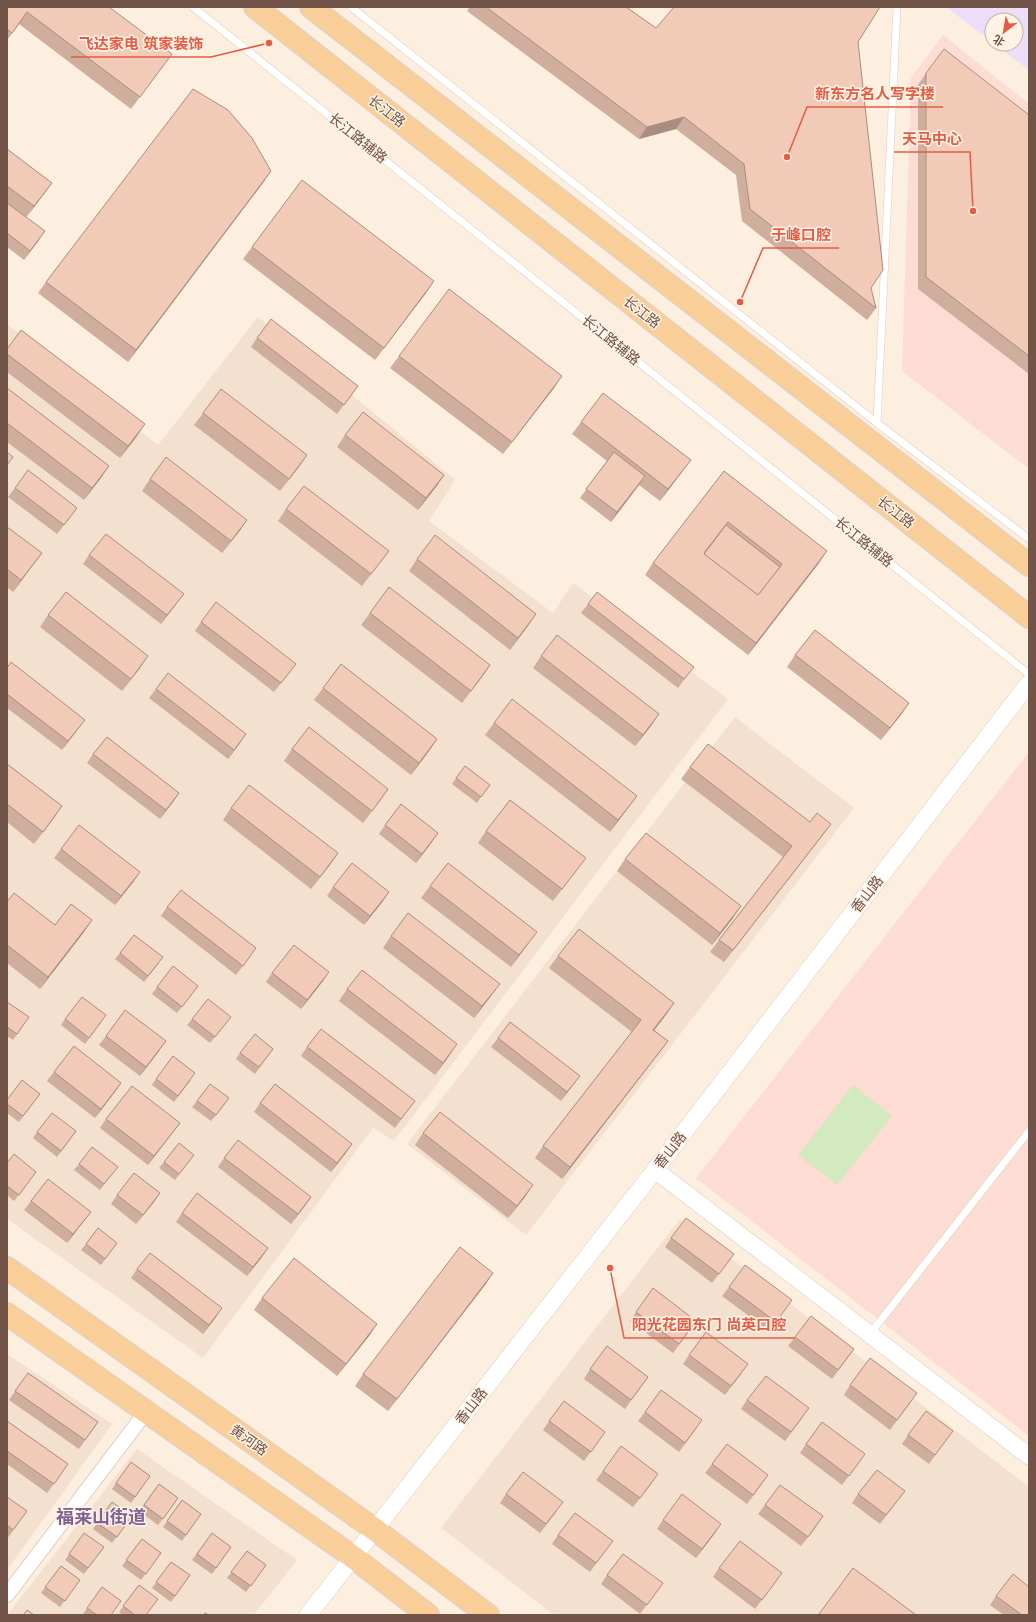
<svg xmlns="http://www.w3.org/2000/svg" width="1036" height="1622" viewBox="0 0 1036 1622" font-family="Jost,'Noto Sans SC',sans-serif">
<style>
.residential{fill:#f3e0ce}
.commercial{fill:#fcdcd3}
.education{fill:#ecddf8}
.green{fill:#d3e9bf}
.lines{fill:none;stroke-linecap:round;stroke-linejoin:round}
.service-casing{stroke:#e1ccbf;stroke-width:8}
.minor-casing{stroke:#e1ccbf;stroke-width:16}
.tertiary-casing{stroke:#e1ccbf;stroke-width:18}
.primary-casing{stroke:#dad2cf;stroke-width:24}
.service{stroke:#fff;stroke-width:7}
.minor{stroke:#fff;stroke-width:14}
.tertiary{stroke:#fff;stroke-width:17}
.primary{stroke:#face98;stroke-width:22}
.wall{fill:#cfae9e}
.shaded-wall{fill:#a98d81}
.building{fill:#f1cab8;stroke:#a98d81;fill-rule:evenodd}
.labels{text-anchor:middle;stroke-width:3;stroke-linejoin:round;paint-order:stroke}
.street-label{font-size:14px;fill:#725348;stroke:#fff3e6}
.district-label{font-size:18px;font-weight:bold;fill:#806395;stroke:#fff3e6}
.leader{fill:none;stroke:#e55c45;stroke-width:1.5}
.callout-dot{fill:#e55c45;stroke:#fff3e6;stroke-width:1.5}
.callout-label{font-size:15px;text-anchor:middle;font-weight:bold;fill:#e55c45;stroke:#fff3e6;stroke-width:3;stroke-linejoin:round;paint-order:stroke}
</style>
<rect width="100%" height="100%" fill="#fcefe0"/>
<g class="residential">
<path d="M258 317 455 480 429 521 553 613 573 583 728 699 394 1141 373 1128 203 1358 7 1219V324L158 445Z"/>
<path d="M735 717 854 808 526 1235 407 1144Z"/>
<path d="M680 1219 1029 1487V1615H554L441 1528Z"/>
<path d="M7 1354 112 1424 7 1570Z"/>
<path d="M137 1449 297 1560 254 1615H7Z"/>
</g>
<g class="commercial">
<path d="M943 35 1029 104V469L902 371 911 78Z"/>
<path d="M1029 752V1436L696 1178Z"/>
</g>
<path class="education" d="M946 7H1029V70L994 44H1016V20H992V42Z"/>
<path class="green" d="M853 1085 892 1116 837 1185 798 1155Z"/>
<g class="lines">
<g class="service-casing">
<g id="service">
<path d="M193 7 1029 674"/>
<path d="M351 7 877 423 1029 539"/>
<path d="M877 423 897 7"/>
<path d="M870 1334 1029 1131"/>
</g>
</g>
<g class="minor-casing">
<path id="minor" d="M7 1595 146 1412"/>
</g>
<g class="tertiary-casing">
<g id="tertiary">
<path d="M655 1170 1029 1456"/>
<path d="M308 1615 655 1170 1029 683"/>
</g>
</g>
<g class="primary-casing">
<g id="primary">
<path d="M255 7 1029 617"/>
<path d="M311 7 1029 565"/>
<path d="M7 1268 374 1529 488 1615"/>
<path d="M7 1314 353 1557 428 1615"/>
</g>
</g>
<use href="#service" class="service"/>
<use href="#minor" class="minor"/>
<use href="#tertiary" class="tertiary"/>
<use href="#primary" class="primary"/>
</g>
<g class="wall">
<path d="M7 7H109L163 66 131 109 19 24 7 40Z"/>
<path d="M470 7H626L656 28 858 42 871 288 876 308 867 320 742 221 736 175 676 129 639 139 467 11Z"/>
<path d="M926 73 1029 115V374L918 289V85Z"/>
<path d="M7 149 52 183 26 217 39 240 24 260 7 247Z"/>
<path d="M271 171 128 362 38 293 46 282Z"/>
<path d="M252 247 426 293 375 360 243 259Z"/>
<path d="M257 338 358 386 337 414 251 347Z"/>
<path d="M7 349 137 436 120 458 7 372Z"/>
<path d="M399 356 554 388 503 454 390 368Z"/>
<path d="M7 388 109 466 84 500 7 442Z"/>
<path d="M203 413 307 455 280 491 194 425Z"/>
<path d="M581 422 682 472 660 501 639 485 611 522 580 498 607 461 572 434Z"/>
<path d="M345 435 444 475 436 487 418 510 337 447Z"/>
<path d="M724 471 819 563 748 655 645 575 653 563Z"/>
<path d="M150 479 247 520 222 553 142 491Z"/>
<path d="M15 488 77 508 57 534 8 497Z"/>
<path d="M286 509 389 551 380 563 362 586 278 521Z"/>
<path d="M7 527 42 553 13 592 7 587Z"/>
<path d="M89 555 177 603 161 624 83 564Z"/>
<path d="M417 559 536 614 510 650 409 571Z"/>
<path d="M588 604 687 676 678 688 581 613Z"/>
<path d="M370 613 490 665 462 703 361 625Z"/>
<path d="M48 615 140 668 122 691 40 627Z"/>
<path d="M201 622 289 673 274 692 195 631Z"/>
<path d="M795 655 909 703 881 740 787 667Z"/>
<path d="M541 656 651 726 635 746 533 668Z"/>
<path d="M7 668 85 720 62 750 7 708Z"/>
<path d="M323 688 437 739 429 751 411 775 314 700Z"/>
<path d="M156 689 240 743 228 759 149 698Z"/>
<path d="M494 723 628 808 610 832 485 735Z"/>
<path d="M292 749 388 789 363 823 284 761Z"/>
<path d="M93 754 179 793 160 819 87 763Z"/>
<path d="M7 764 62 806 34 844 7 822Z"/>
<path d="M690 767 810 822 831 824 822 836 724 962 710 952 719 940 783 857 681 779Z"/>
<path d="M456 778 485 791 477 803 452 784Z"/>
<path d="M231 808 338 853 311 889 223 820Z"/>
<path d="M385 825 432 842 416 863 379 834Z"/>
<path d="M486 831 577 870 553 901 478 843Z"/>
<path d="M61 849 134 881 115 905 54 858Z"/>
<path d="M625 859 733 918 712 945 617 871Z"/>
<path d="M430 886 528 944 511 967 421 898Z"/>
<path d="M333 887 383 901 364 925 327 896Z"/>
<path d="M7 902 55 925 92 920 84 932 40 989 7 963Z"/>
<path d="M167 907 250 957 236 975 161 916Z"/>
<path d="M391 936 491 996 474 1018 383 948Z"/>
<path d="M120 953 159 963 144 982 115 959Z"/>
<path d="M558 956 674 1003 654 1030 668 1041 659 1053 562 1179 535 1158 543 1146 632 1032 549 968Z"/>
<path d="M272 973 323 981 301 1009 266 982Z"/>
<path d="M198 986 177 1013 152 994 157 987Z"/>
<path d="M347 989 449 1056 435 1075 339 1001Z"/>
<path d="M7 1002 29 1017 13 1040 7 1036Z"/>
<path d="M65 1019 102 1021 85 1044 61 1025Z"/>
<path d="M192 1019 226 1023 210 1043 187 1025Z"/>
<path d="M106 1036 159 1051 140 1076 99 1045Z"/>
<path d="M498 1038 580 1076 561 1101 491 1047Z"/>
<path d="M307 1047 408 1110 395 1128 301 1056Z"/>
<path d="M273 1049 255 1074 236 1059 240 1053Z"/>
<path d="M54 1072 121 1083 95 1118 47 1081Z"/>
<path d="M156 1079 191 1080 174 1102 152 1085Z"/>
<path d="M40 1094 19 1122 7 1113V1100Z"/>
<path d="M197 1101 225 1104 211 1121 192 1107Z"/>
<path d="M260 1103 352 1144 331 1172 254 1112Z"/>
<path d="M106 1119 180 1123 148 1165 100 1128Z"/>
<path d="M37 1132 72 1137 57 1157 33 1138Z"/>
<path d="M423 1133 525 1197 508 1218 415 1145Z"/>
<path d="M194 1155 175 1180 159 1168 164 1162Z"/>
<path d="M224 1158 311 1197 291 1224 218 1167Z"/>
<path d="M7 1163 36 1172 14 1201 7 1195Z"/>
<path d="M79 1164 113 1173 100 1190 74 1170Z"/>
<path d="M117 1195 154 1202 136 1224 111 1204Z"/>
<path d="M31 1201 91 1212 67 1243 24 1210Z"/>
<path d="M182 1213 268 1248 247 1276 176 1222Z"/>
<path d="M671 1238 734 1254 712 1283 665 1247Z"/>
<path d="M117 1243 101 1265 81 1250 86 1244Z"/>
<path d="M137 1269 216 1317 203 1334 131 1278Z"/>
<path d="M493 1273 485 1285 388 1411 355 1386 363 1374Z"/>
<path d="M729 1287 785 1309 769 1331 722 1296Z"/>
<path d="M262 1298 377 1324 369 1336 337 1376 254 1310Z"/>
<path d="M636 1312 690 1330 673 1353 630 1321Z"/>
<path d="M795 1337 854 1349 832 1379 788 1346Z"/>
<path d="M689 1355 742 1373 725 1395 683 1364Z"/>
<path d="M590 1369 648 1377 625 1409 584 1379Z"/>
<path d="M28 1373 98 1422 79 1449 9 1400Z"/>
<path d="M850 1385 911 1402 890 1430 844 1395Z"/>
<path d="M747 1400 803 1417 785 1441 741 1409Z"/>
<path d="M645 1412 696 1429 679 1452 638 1421Z"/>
<path d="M7 1421 68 1464 47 1493 7 1464Z"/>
<path d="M549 1421 605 1432 584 1461 543 1430Z"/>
<path d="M908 1435 946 1440 929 1464 902 1444Z"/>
<path d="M806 1444 865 1454 842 1485 800 1453Z"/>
<path d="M131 1462 150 1476 131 1503 112 1489Z"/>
<path d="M712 1464 762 1484 747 1504 705 1473Z"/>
<path d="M603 1471 652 1483 633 1507 596 1480Z"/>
<path d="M159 1484 178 1498 158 1525 139 1511Z"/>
<path d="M905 1491 880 1524 852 1503 858 1494Z"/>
<path d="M506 1494 557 1511 540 1533 500 1503Z"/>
<path d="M7 1497 27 1511 7 1539Z"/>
<path d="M182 1500 201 1514 182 1541 163 1527Z"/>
<path d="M112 1502 132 1516 112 1543 93 1529Z"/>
<path d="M765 1505 817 1526 801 1546 758 1514Z"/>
<path d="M663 1520 715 1533 696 1558 657 1529Z"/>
<path d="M84 1533 104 1547 84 1574 65 1560Z"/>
<path d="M212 1533 231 1547 212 1574 192 1560Z"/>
<path d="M558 1535 606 1550 590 1572 552 1544Z"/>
<path d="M142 1539 161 1553 141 1580 122 1566Z"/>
<path d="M247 1551 266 1565 246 1592 227 1578Z"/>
<path d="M171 1562 190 1575 171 1602 152 1588Z"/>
<path d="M61 1566 80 1580 60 1607 41 1593Z"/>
<path d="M719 1568 782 1573 755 1609 713 1577Z"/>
<path d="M607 1575 663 1583 640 1614 601 1584Z"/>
<path d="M139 1585 147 1615H123L119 1612Z"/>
<path d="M102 1587 111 1615H84L83 1614Z"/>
<path d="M996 1596 1029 1615H1004L990 1605Z"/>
</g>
<g class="shaded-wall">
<path d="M27 12 19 24 7 40Z"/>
<path d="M684 117 676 129 639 139 647 127Z"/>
<path d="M271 171 263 183 128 362 136 350Z"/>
<path d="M52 183 44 194 26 218 34 206Z"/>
<path d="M45 231 39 240 24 260 30 251Z"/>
<path d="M434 281 426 293 375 360 384 348Z"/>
<path d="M562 376 554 388 503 454 512 442Z"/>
<path d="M145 424 137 436 120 458 128 446Z"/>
<path d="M307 455 299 467 280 491Z"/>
<path d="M691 460 682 472 660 501 668 489Z"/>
<path d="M109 466 101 478 84 500 92 488Z"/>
<path d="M444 475 436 487 418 510 426 498Z"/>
<path d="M645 476 639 485 611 522 617 512Z"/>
<path d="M247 520 239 532 222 553 231 541Z"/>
<path d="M827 551 819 563 748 655 756 643Z"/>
<path d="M42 553 33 565 13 592 21 580Z"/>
<path d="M184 594 177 603 161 624 167 615Z"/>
<path d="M536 614 528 626 510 650 518 638Z"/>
<path d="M148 656 140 668 122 691 131 679Z"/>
<path d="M490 665 482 677 462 703 471 691Z"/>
<path d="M909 703 901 715 881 740 890 728Z"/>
<path d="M659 714 651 726 635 746 643 735Z"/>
<path d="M85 720 78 729 62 750 68 741Z"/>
<path d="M246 734 240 743 228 759 234 750Z"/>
<path d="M437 739 429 751 411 775 419 763Z"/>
<path d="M388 789 380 801 363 823 372 811Z"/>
<path d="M179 793 173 802 160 819 166 810Z"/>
<path d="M637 796 610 832 618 820Z"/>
<path d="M62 806 54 818 34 844 43 832Z"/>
<path d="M831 824 822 836 724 962 733 950Z"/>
<path d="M438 833 432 842 416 863 422 854Z"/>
<path d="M338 853 330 865 311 889Z"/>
<path d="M140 872 134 881 115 905 121 896Z"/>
<path d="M389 892 383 901 364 925 370 916Z"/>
<path d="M741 906 733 918 712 945 720 933Z"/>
<path d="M92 920 84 932 40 989 48 977Z"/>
<path d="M537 932 528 944 511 967 519 955Z"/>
<path d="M329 972 323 981 301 1009 307 1000Z"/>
<path d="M500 984 491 996 474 1018 482 1006Z"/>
<path d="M674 1003 666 1015 645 1042 653 1030Z"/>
<path d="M166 1041 159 1051 140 1076 146 1067Z"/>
<path d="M668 1041 659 1053 562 1179 570 1167Z"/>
<path d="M457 1044 449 1056 435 1075 443 1063Z"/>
<path d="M580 1076 573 1085 561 1101 567 1092Z"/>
<path d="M121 1083 115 1092 95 1118 101 1109Z"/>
<path d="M180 1123 173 1132 148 1165 154 1156Z"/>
<path d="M352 1144 346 1153 331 1172 337 1163Z"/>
<path d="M533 1185 525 1197 508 1218 517 1206Z"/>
<path d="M160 1193 154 1202 136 1224 143 1215Z"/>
<path d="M311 1197 305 1206 291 1224 298 1214Z"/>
<path d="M91 1212 84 1221 67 1243 73 1234Z"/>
<path d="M268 1248 262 1257 247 1276 253 1267Z"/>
<path d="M493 1273 485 1285 388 1411 397 1399Z"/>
<path d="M222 1308 216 1317 203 1334 209 1325Z"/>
<path d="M377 1324 369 1336 337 1376 346 1364Z"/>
<path d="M721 1524 715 1533 696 1558 702 1549Z"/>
</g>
<g class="building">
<path d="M7 7H109L172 54 140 97 27 12 12 33 7 29Z"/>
<path d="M486 7H626L656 28 674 7H880L858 42 883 270 871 288 876 308 750 209 744 164 684 117 647 127Z"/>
<path d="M944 49 1029 115V356L926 277V73Z"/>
<path d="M193 89 228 110 252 138 271 171 136 350 46 282Z"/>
<path d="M7 149 52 183 34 206 7 186Z"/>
<path d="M302 180 434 281 384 348 252 247Z"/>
<path d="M7 203 45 231 30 251 7 233Z"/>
<path d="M449 289 562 376 512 442 399 356Z"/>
<path d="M271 319 358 386 344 405 257 338Z"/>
<path d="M21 330 145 424 128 446 7 354V349Z"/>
<path d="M7 388 109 466 92 488 7 423Z"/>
<path d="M221 389 307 455 289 479 203 413Z"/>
<path d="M603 393 691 460 668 489 581 422Z"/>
<path d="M363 412 444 475 426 498 345 435Z"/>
<path d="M7 452 13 457 7 465Z"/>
<path d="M614 452 645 476 617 512 586 489Z"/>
<path d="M166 457 247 520 231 541 150 479Z"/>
<path d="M28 470 77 508 64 525 15 488Z"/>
<path d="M724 471 827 551 756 643 653 563ZM728 522 782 564 758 595 704 553Z"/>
<path d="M304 486 389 551 371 574 286 509Z"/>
<path d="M726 525 780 567 758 595 704 554Z"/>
<path d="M7 527 42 553 21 580 7 569Z"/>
<path d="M106 534 184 594 167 615 89 555Z"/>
<path d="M435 535 536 614 518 638 417 559Z"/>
<path d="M389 587 490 665 471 691 370 613Z"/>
<path d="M66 592 148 656 131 679 48 615Z"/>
<path d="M597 592 694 667 684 679 588 604Z"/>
<path d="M216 602 296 664 281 683 201 622Z"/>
<path d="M815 630 909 703 890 728 795 655Z"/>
<path d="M557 635 659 714 643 735 541 656Z"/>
<path d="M11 662 85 720 68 741 7 694V668Z"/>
<path d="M341 664 437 739 419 763 323 688Z"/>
<path d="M168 673 246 734 234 750 156 689Z"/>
<path d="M512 699 637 796 618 820 494 723Z"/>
<path d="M309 727 388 789 372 811 292 749Z"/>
<path d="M107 737 179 793 166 810 93 754Z"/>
<path d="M708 744 810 822 817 813 831 824 733 950 719 940 792 846 690 767Z"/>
<path d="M7 764 62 806 43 832 7 804Z"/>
<path d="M465 766 490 785 481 797 456 778Z"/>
<path d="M249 785 338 853 320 877 231 808Z"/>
<path d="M510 800 586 858 562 889 486 831Z"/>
<path d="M401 804 438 833 422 854 385 825Z"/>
<path d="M79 825 140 872 121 896 61 849Z"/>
<path d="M646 833 741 906 720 933 625 859Z"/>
<path d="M352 863 389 892 370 916 333 887Z"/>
<path d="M448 863 537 932 519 955 430 886Z"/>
<path d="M181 890 256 948 243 966 167 907Z"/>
<path d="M14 893 55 925 71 904 92 920 48 977 7 945V902Z"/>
<path d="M408 913 500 984 482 1006 391 936Z"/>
<path d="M579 929 674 1003 653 1030 668 1041 570 1167 543 1146 641 1020 558 956Z"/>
<path d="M134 935 163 957 148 976 120 953Z"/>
<path d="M294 945 329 972 307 1000 272 973Z"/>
<path d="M173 966 198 986 182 1007 157 987Z"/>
<path d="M362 970 457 1044 443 1063 347 989Z"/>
<path d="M82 997 106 1015 89 1038 65 1019Z"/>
<path d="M208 999 231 1017 215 1037 192 1019Z"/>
<path d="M7 1002 29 1017 17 1034 7 1027Z"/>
<path d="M125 1010 166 1041 146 1067 106 1036Z"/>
<path d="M510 1022 580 1076 567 1092 498 1038Z"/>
<path d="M321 1029 415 1101 401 1119 307 1047Z"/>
<path d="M255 1034 273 1049 259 1067 240 1053Z"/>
<path d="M74 1046 121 1083 101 1109 54 1072Z"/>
<path d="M173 1056 195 1073 178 1096 156 1079Z"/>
<path d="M22 1080 40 1094 23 1116 7 1104V1100Z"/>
<path d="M210 1084 229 1098 216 1115 197 1101Z"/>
<path d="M275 1084 352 1144 337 1163 260 1103Z"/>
<path d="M132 1086 180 1123 154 1156 106 1119Z"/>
<path d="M440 1112 533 1185 517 1206 423 1133Z"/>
<path d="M52 1113 76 1131 61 1151 37 1132Z"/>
<path d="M238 1140 311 1197 298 1214 224 1158Z"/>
<path d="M179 1143 194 1155 179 1174 164 1162Z"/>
<path d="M92 1147 118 1167 104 1184 79 1164Z"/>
<path d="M14 1154 36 1172 19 1195 7 1186V1163Z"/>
<path d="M134 1173 160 1193 143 1215 117 1195Z"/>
<path d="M48 1179 91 1212 73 1234 31 1201Z"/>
<path d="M197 1193 268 1248 253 1267 182 1213Z"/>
<path d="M686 1218 734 1254 719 1274 671 1238Z"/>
<path d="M98 1228 117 1243 105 1259 86 1244Z"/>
<path d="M460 1247 493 1273 397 1399 363 1374Z"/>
<path d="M150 1253 222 1308 209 1325 137 1269Z"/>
<path d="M294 1258 377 1324 346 1364 262 1298Z"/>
<path d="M745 1265 792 1300 776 1322 729 1287Z"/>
<path d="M653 1288 696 1321 679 1344 636 1312Z"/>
<path d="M811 1316 854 1349 838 1370 795 1337Z"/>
<path d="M706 1332 748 1364 731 1386 689 1355Z"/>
<path d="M607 1346 648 1377 631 1400 590 1369Z"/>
<path d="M870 1358 917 1393 897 1420 850 1385Z"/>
<path d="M28 1373 98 1422 85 1440 15 1391Z"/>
<path d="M766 1376 809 1408 791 1432 747 1400Z"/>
<path d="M661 1390 702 1420 685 1443 645 1412Z"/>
<path d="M564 1401 605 1432 591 1452 549 1421Z"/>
<path d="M926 1411 953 1431 935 1455 908 1435Z"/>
<path d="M7 1421 68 1464 54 1484 7 1451Z"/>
<path d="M822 1422 865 1454 849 1476 806 1444Z"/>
<path d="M727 1444 768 1475 753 1495 712 1464Z"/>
<path d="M621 1446 658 1474 640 1498 603 1471Z"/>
<path d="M131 1462 150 1476 135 1497 116 1483Z"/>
<path d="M877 1470 905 1491 886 1515 858 1494Z"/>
<path d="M523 1472 563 1502 546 1524 506 1494Z"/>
<path d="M159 1484 178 1498 163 1519 144 1505Z"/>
<path d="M780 1485 823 1516 808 1537 765 1505Z"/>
<path d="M682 1494 721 1524 702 1549 663 1520Z"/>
<path d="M7 1497 27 1511 13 1530 7 1525Z"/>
<path d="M182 1500 201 1514 186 1535 167 1521Z"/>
<path d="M112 1502 132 1516 117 1537 97 1523Z"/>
<path d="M575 1513 613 1541 596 1563 558 1535Z"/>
<path d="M84 1533 104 1547 88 1568 69 1554Z"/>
<path d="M212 1533 231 1547 216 1568 197 1554Z"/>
<path d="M142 1539 161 1553 146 1574 126 1560Z"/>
<path d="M740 1541 782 1573 762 1600 719 1568Z"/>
<path d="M247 1551 266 1565 251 1586 231 1572Z"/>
<path d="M623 1554 663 1583 647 1605 607 1575Z"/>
<path d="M171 1562 190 1575 175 1596 156 1582Z"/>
<path d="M61 1566 80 1580 65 1601 45 1587Z"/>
<path d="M853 1568 916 1615H820L819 1614Z"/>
<path d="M1013 1574 1029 1587V1615H1022L996 1596Z"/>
<path d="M139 1585 158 1599 146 1615H135L123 1606Z"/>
<path d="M102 1587 121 1601 111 1615H97L87 1608Z"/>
<path d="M27 1610 34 1615H23Z"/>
<path d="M205 1613 209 1615H204Z"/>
</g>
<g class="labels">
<g class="street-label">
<text transform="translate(387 111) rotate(38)" y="5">长江路</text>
<text transform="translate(358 138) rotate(39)" y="5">长江路辅路</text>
<text transform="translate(642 312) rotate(38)" y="5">长江路</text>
<text transform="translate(611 340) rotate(39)" y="5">长江路辅路</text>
<text transform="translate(896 512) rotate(38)" y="5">长江路</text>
<text transform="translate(864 542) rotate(39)" y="5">长江路辅路</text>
<text transform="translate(867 894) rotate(-52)" y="5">香山路</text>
<text transform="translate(670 1150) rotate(-52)" y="5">香山路</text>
<text transform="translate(471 1406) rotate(-52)" y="5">香山路</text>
<text transform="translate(249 1440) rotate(35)" y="5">黄河路</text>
</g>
<g class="district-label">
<text x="101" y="1523">福莱山街道</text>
</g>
</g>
<path class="leader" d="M269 43L211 57H71M787 157L807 107H943M973 211L970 152H894M740 302L763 248H839M610 1268L624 1338H795"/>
<g class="callout-dot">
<circle cx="269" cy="43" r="4"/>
<circle cx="787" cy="157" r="4"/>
<circle cx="973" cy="211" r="4"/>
<circle cx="740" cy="302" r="4"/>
<circle cx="610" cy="1268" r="4"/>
</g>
<g class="callout-label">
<text x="141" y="49">飞达家电 筑家装饰</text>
<text x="875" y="99">新东方名人写字楼</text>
<text x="932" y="144">天马中心</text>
<text x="801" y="240">于峰口腔</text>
<text x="709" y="1330">阳光花园东门 尚英口腔</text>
</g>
<rect width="1036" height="1622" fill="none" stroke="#725348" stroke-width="16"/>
<g transform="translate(1004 32) rotate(211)"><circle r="19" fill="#fff3e6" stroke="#c7b3a7"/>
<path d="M0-3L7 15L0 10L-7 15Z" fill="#e55c45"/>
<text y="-6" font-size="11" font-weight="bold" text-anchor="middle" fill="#725348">北</text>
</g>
</svg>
